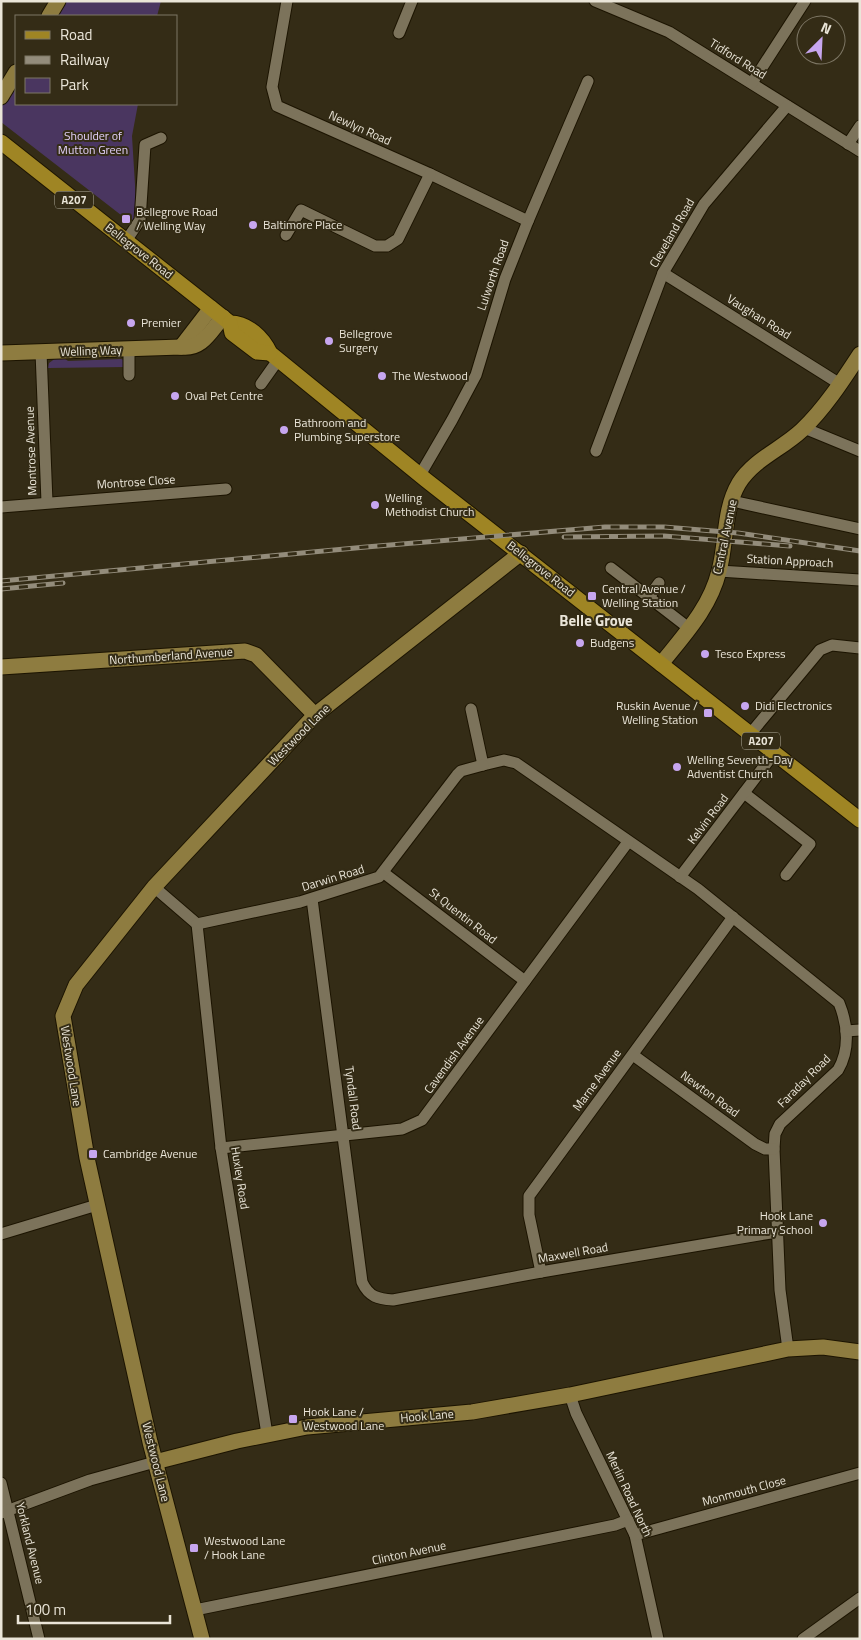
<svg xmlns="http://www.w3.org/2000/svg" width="861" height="1640" viewBox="0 0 861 1640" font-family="'Titillium Web',sans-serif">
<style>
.green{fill:#4a3660}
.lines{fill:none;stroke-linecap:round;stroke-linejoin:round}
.street-casing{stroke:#1c1401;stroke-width:13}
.secondary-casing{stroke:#1c1401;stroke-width:17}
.primary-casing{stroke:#1c1401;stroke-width:17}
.street{stroke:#7c735b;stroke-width:11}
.secondary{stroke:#8e7c40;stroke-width:15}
.primary{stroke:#9f8524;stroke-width:15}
.rail-casing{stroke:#938c7b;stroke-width:5}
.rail{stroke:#342c16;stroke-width:3;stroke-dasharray:9;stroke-linecap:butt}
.poi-dot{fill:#c7a6ef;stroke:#342c16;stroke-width:2}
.labels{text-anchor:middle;stroke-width:4;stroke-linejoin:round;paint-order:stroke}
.shield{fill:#342c16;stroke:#b3ae9e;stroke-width:1}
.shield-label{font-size:11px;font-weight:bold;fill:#eae5d8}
.street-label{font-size:12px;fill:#eae5d8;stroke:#342c16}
.park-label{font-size:12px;fill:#e2d0f9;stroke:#342c16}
.poi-label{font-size:12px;fill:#eae5d8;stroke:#342c16;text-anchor:start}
.quarter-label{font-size:15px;font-weight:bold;fill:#eae5d8;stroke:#342c16}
</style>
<rect width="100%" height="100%" fill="#342c16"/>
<g class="green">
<path d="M66 1H161L157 16H56Z"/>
<path d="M16 81V104H138L132 136 137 217 130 222 1 122V105Z"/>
<path d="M56 358H64L68 361 121 359 124 360 126 367 48 368 49 363Z"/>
</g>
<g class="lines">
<g class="street-casing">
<g id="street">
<path d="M287 1 272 87 277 106 430 174 528 221"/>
<path d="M595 1 669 32 860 151"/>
<path d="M399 33 412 1"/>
<path d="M752 83 805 1"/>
<path d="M848 144 860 126"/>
<path d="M286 235 301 210 375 246H387L398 239 430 174"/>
<path d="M126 241 140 220 145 145 161 138"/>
<path d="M663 273 840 384"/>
<path d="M129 350V375"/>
<path d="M41 352 47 502"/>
<path d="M261 384 278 360"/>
<path d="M804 428 860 451"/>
<path d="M596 451 663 273 704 204 787 106"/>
<path d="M420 475 452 420 476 375 505 279 528 221 588 81"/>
<path d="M732 501 860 529"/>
<path d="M1 507 226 489"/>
<path d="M611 568 690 629"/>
<path d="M719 571 860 580"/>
<path d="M649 597 659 583"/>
<path d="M471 709 483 765 504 760 516 763 698 889 839 1003C848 1025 850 1050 838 1070L780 1124 775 1134 774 1149 780 1290 788 1349"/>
<path d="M751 733 820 650 832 645 860 648"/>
<path d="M744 793 810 844 786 875"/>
<path d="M384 873 525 981"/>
<path d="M680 877 775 752"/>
<path d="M154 887 197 924"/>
<path d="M312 899 362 1282C369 1297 378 1299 393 1300L541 1272 777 1232"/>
<path d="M197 924 221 1148 267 1434"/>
<path d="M197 924 300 902 379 877 457 775 461 771 483 765"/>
<path d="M846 1031 860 1030"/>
<path d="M633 1055 755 1144 765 1149H774"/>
<path d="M221 1148 402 1129 422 1120 628 842"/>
<path d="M1 1234 97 1205"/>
<path d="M541 1272 529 1215V1196L733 917"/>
<path d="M570 1395 576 1413 635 1535 658 1639"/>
<path d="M1 1483 39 1639"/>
<path d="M1 1513 90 1480 155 1462"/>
<path d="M635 1535 860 1473"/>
<path d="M195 1610 615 1525 628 1520"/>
<path d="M803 1639 860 1598"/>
</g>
</g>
<g class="secondary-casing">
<g id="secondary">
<path d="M49 16 58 1"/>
<path d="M1 97 16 72"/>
<path d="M181 347 211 308"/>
<path d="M1 353 181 347C202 350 210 332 223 317"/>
<path d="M661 664C684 635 710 608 719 571 727 542 723 510 739 483 754 459 782 449 802 430 825 408 843 380 860 354"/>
<path d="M1 667 245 651 256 655 315 715"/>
<path d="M155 1462 237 1441 307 1427 472 1412 570 1395 788 1349 823 1347 860 1352"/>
<path d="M202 1639 150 1442 87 1158 63 1016 76 985 154 887 315 715 521 553"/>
</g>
</g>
<g class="primary-casing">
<g id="primary">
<path d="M1 142 230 323C248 323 263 338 270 353L426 480 860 820"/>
<path d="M230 323 232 333 257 352 270 353"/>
</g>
</g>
<use href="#street" class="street"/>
<use href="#secondary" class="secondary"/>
<use href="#primary" class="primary"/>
<g class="rail-casing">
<g id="rail">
<path d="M564 537 664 536 790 546"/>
<path d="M1 581 366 547 605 527H664L738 533 860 551"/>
<path d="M1 589 63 583"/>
</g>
</g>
<use href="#rail" class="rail"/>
</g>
<g class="poi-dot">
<rect x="121" y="214" width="10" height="10" rx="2.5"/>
<circle cx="253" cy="225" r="5"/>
<circle cx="131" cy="323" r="5"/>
<circle cx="329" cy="341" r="5"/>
<circle cx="382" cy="376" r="5"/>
<circle cx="175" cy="396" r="5"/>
<circle cx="284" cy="430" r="5"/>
<circle cx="375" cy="505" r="5"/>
<rect x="587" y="591" width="10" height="10" rx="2.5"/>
<circle cx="580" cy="643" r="5"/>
<circle cx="705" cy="654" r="5"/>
<circle cx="745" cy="706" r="5"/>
<rect x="703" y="708" width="10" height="10" rx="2.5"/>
<circle cx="677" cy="767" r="5"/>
<rect x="88" y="1149" width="10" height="10" rx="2.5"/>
<circle cx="823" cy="1223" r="5"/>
<rect x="288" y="1414" width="10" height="10" rx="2.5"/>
<rect x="189" y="1543" width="10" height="10" rx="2.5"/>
</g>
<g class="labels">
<g class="shield">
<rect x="55" y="191.5" width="38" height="17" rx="4"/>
<rect x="742" y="732.5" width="38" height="17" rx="4"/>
</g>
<g class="shield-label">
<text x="74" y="204">A207</text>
<text x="761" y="745">A207</text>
</g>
<g class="street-label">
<text transform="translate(738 59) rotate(32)" y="4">Tidford Road</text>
<text transform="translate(360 128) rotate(24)" y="4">Newlyn Road</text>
<text transform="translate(672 233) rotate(-60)" y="4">Cleveland Road</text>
<text transform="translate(139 251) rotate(38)" y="4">Bellegrove Road</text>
<text transform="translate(493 275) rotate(-71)" y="4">Lulworth Road</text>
<text transform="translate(759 317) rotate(32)" y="4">Vaughan Road</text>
<text transform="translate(91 351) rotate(-2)" y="4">Welling Way</text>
<text transform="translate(31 451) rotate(-92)" y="4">Montrose Avenue</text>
<text transform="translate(136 482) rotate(-4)" y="4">Montrose Close</text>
<text transform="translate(725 537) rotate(-78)" y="4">Central Avenue</text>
<text transform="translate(790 561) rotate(3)" y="4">Station Approach</text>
<text transform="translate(541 569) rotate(38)" y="4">Bellegrove Road</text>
<text transform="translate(171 656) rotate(-4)" y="4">Northumberland Avenue</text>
<text transform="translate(299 735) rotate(-45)" y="4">Westwood Lane</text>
<text transform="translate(708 819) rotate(-53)" y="4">Kelvin Road</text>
<text transform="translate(333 878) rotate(-17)" y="4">Darwin Road</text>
<text transform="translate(463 916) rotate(38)" y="4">St Quentin Road</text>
<text transform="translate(454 1055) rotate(-54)" y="4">Cavendish Avenue</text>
<text transform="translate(71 1066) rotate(81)" y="4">Westwood Lane</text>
<text transform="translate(597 1080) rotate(-54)" y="4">Marne Avenue</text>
<text transform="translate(804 1081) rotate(-45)" y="4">Faraday Road</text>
<text transform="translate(710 1094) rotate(36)" y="4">Newton Road</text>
<text transform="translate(353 1098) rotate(83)" y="4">Tyndall Road</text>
<text transform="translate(240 1178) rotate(81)" y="4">Huxley Road</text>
<text transform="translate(573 1253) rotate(-10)" y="4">Maxwell Road</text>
<text transform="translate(427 1416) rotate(-5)" y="4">Hook Lane</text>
<text transform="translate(156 1462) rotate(76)" y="4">Westwood Lane</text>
<text transform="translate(744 1491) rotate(-15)" y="4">Monmouth Close</text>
<text transform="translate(629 1494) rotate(65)" y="4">Merlin Road North</text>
<text transform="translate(30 1543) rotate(76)" y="4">Yorkland Avenue</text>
<text transform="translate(409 1553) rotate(-12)" y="4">Clinton Avenue</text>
</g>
<g class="park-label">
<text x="93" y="140">Shoulder of<tspan x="93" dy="14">Mutton Green</tspan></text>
</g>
<g class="poi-label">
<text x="136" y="216">Bellegrove Road<tspan x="136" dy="14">/ Welling Way</tspan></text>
<text x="263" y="229">Baltimore Place</text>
<text x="141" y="327">Premier</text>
<text x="339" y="338">Bellegrove<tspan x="339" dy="14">Surgery</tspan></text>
<text x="392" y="380">The Westwood</text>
<text x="185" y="400">Oval Pet Centre</text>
<text x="294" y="427">Bathroom and<tspan x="294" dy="14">Plumbing Superstore</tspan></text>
<text x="385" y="502">Welling<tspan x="385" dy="14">Methodist Church</tspan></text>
<text x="602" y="593">Central Avenue /<tspan x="602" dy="14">Welling Station</tspan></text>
<text x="590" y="647">Budgens</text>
<text x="715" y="658">Tesco Express</text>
<text x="698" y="710" text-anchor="end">Ruskin Avenue /<tspan x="698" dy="14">Welling Station</tspan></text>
<text x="755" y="710">Didi Electronics</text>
<text x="687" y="764">Welling Seventh-Day<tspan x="687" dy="14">Adventist Church</tspan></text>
<text x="103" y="1158">Cambridge Avenue</text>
<text x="813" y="1220" text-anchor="end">Hook Lane<tspan x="813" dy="14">Primary School</tspan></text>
<text x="303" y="1416">Hook Lane /<tspan x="303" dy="14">Westwood Lane</tspan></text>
<text x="204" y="1545">Westwood Lane<tspan x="204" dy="14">/ Hook Lane</tspan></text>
</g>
<g class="quarter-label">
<text x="596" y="626">Belle Grove</text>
</g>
</g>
<rect width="861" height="1640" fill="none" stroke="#eae5d8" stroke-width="5"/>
<rect x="15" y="15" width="162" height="90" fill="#342c16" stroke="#7d7664"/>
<rect x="25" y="31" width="25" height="8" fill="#9f8524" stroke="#7d7664"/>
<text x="60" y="40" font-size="15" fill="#eae5d8">Road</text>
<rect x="25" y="56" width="25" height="8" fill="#938c7b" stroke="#7d7664"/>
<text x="60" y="65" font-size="15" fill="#eae5d8">Railway</text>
<rect x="25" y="78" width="25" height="15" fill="#4a3660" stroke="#7d7664"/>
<text x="60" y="90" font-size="15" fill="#eae5d8">Park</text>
<g transform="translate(821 40) rotate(24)"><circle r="24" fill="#342c16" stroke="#7d7664"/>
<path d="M0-4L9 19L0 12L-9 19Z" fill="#c7a6ef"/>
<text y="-8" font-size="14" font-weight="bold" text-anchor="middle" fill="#eae5d8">N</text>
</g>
<path d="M18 1615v8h152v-8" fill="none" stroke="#eae5d8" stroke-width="2.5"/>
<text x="25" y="1615" font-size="15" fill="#eae5d8" stroke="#342c16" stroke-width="4" paint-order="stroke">100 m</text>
</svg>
